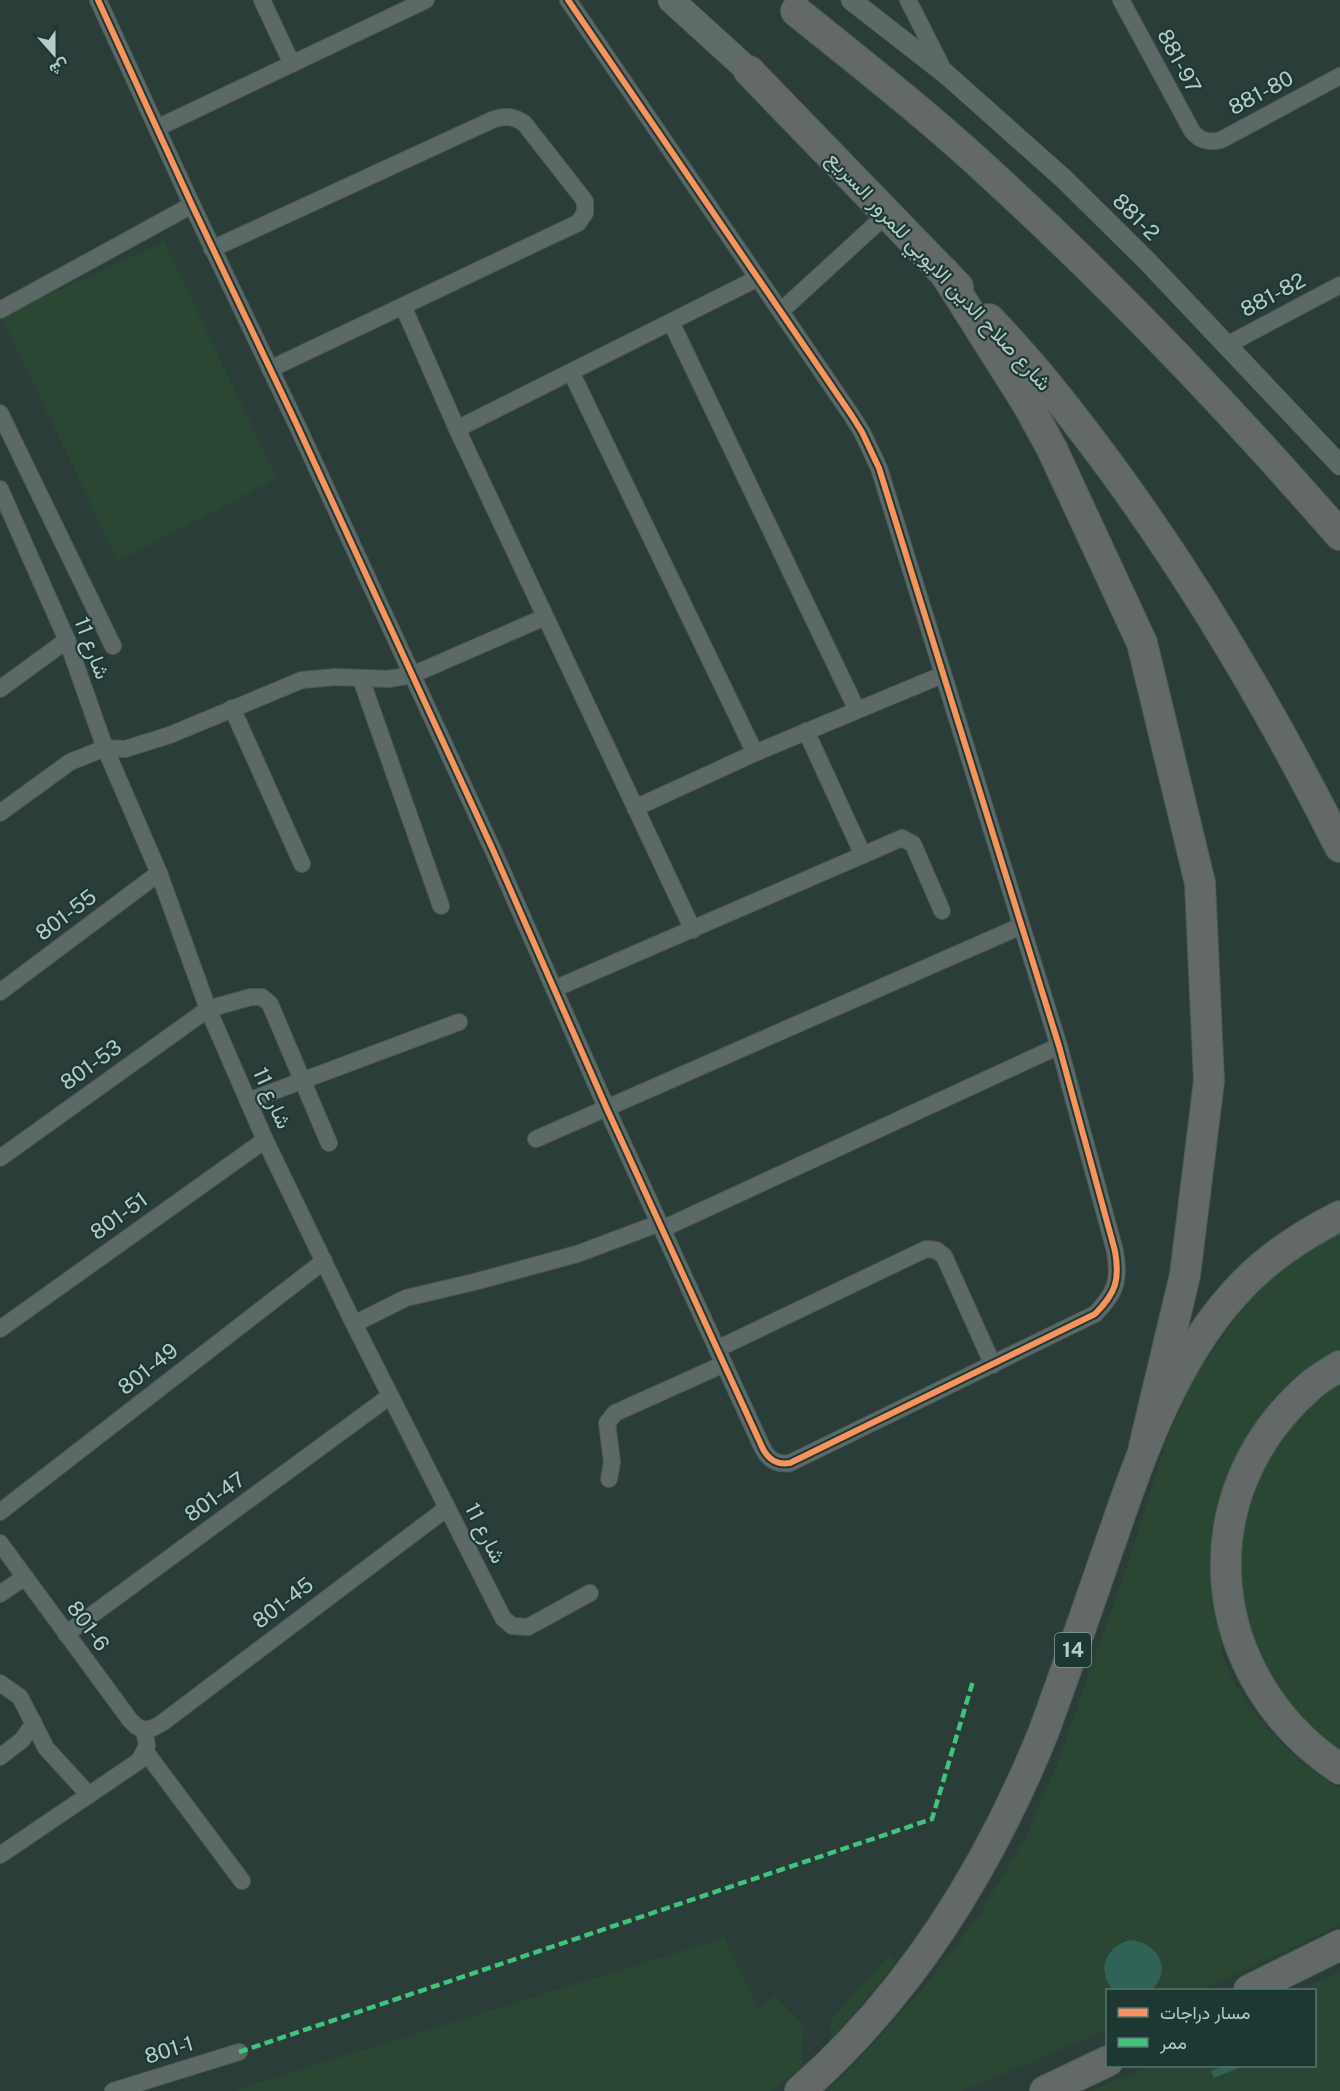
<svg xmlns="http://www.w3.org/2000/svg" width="1340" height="2091" viewBox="0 0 1340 2091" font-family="'Public Sans',Vazirmatn,sans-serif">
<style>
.green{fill:#2a4733}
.water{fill:#306258}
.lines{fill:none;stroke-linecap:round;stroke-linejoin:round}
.minor-casing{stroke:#4b5855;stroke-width:18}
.tertiary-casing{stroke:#4b5855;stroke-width:21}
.primary-casing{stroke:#495956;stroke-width:27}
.motorway-casing{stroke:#4b5a58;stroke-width:32}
.minor{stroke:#5c6967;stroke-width:16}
.tertiary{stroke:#5c6967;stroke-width:20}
.primary{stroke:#5e6b69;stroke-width:26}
.motorway{stroke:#626967;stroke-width:30}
.quiet{stroke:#40c37c;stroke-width:4.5;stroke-dasharray:9 4.5;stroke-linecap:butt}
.cycleway-casing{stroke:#1d3833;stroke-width:10}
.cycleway{stroke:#f8935d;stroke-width:6}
.labels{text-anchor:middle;stroke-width:4.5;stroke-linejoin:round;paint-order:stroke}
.shield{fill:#1d3833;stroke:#87a09c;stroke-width:1.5}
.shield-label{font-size:20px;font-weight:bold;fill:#b5cdc9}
.street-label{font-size:21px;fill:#b5cdc9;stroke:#1d3833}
</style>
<rect width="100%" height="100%" fill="#2b3d39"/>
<g class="green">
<path d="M164 242 277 478 118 561 1 316Z"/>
<path d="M1340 1233V1349C1329 1355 1315 1361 1305 1369 1226 1436 1199 1532 1219 1632 1221 1642 1222 1653 1225 1663 1231 1682 1254 1712 1267 1727 1284 1748 1316 1777 1340 1788V1924L1242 1972 1199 1990H1108L1107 2030 963 2091H826L853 2066 923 1989 981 1913 1026 1836 1058 1762 1129 1560 1169 1432 1197 1373 1243 1307 1275 1274 1323 1241Z"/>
<path d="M1340 1380V1751L1297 1715 1278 1687 1256 1649 1242 1591 1238 1546 1252 1495 1271 1453 1299 1413Z"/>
<path d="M724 1938 758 2009 774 1996 804 2026 801 2068 772 2091H231Z"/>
<path d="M890 1955 897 1961 832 2039 830 2021Z"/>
<path d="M1340 1971V2091H1091L1150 2066H1314V1990H1300Z"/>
</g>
<g class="water">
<path d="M1130 1940C1157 1942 1174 1970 1151 1990H1113C1096 1970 1105 1947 1130 1940Z"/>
<path d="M1224 2066H1243L1214 2078 1211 2071Z"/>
</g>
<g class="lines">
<g class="minor-casing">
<g id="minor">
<path d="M98 0 192 205 296 423 493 850 607 1109 763 1449C769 1460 777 1465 790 1463L1095 1314C1116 1293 1120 1280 1115 1251L1059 1046 879 468 862 432 852 416 568 0"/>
<path d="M262 0 292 64"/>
<path d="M908 0 945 73"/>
<path d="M1121 0 1192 131C1200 141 1209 143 1221 140L1340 76"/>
<path d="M157 128 426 0"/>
<path d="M212 249 492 120C504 115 513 116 524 123L585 201V213L578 223 270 369"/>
<path d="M403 306 457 429 693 930"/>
<path d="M0 310 192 205"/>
<path d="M781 311 887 214"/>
<path d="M671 322 857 710"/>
<path d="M1227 345 1340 285"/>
<path d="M571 372 755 753"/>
<path d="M0 413 113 646"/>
<path d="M457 429 758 278"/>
<path d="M0 489 67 640 105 748 159 873 208 1009 265 1140 354 1324 503 1618 512 1626 528 1627 590 1593"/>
<path d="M361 679 441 906"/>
<path d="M0 689 67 640"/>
<path d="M232 708 302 864"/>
<path d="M806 731 863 855"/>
<path d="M635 808 755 753 942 675"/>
<path d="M0 813 70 762 105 748 125 749 170 735 302 680 336 677 388 679 412 675 545 617"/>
<path d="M554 989 902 838 913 844 942 911"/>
<path d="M0 992 159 873"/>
<path d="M248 1101 459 1022"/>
<path d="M536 1139 1021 926"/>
<path d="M0 1158 208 1009 251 997H262L270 1004 329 1143"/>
<path d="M662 1229 1059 1046"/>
<path d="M354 1324 406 1298 478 1281 577 1254 660 1223"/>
<path d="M0 1329 265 1140"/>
<path d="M717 1349 926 1249 936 1250 944 1256 993 1365"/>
<path d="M609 1479 612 1462 607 1423 615 1413 724 1364"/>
<path d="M0 1512 324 1261"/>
<path d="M0 1543 130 1720 136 1726 144 1730"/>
<path d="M0 1594 25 1577"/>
<path d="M66 1634 390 1396"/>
<path d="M0 1683 20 1697 46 1748 89 1795"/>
<path d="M144 1730 153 1728 162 1723 447 1508"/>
<path d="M145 1751 242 1881"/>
<path d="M0 1757 22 1740 34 1723"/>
<path d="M0 1855 139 1761 147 1746 144 1730"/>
<path d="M113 2091 239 2052"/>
</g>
</g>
<g class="tertiary-casing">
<path id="tertiary" d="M851 0 946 74 1064 179 1147 261 1340 465"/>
</g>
<g class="primary-casing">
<path id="primary" d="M671 0 749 71"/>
</g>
<g class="motorway-casing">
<g id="motorway">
<path d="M796 11C863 65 931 118 994 177 1116 289 1231 410 1340 535"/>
<path d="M749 71 958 287"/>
<path d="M944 272 1028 405 1052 449 1142 643 1200 883 1209 1081 1185 1275 1144 1447"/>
<path d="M989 319C1034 365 1072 415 1110 466 1198 586 1273 714 1340 847"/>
<path d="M1340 1366C1330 1372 1319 1378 1310 1386 1184 1496 1204 1679 1340 1769"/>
<path d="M1249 1990 1340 1945"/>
<path d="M800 2091C912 1993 989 1867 1044 1731 1067 1668 1089 1604 1111 1541 1141 1455 1172 1363 1234 1294 1264 1260 1300 1236 1340 1216"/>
<path d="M1045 2091 1108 2061"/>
</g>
</g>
<use href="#minor" class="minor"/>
<use href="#tertiary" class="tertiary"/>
<use href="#primary" class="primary"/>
<use href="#motorway" class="motorway"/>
<path class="quiet" d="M239 2052 932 1819 973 1681"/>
<g class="cycleway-casing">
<path id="cycleway" d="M98 0 192 205 296 423 493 850 607 1109 763 1449C769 1460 777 1465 790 1463L1095 1314C1116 1293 1120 1280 1115 1251L1059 1046 879 468 862 432 852 416 568 0"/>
</g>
<use href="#cycleway" class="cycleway"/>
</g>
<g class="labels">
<rect class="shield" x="1055" y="1633" width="36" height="34" rx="4.5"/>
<g class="shield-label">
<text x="1073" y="1657">14</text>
</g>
<g class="street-label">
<text transform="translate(1179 61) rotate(62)" y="7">881-97</text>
<text transform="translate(1261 93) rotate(-28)" y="7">881-80</text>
<text transform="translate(1136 217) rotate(45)" y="7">881-2</text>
<text transform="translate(939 271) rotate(47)" y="7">شارع صلاح الدين الايوبي للمرور السريع</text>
<text transform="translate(1273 295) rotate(-28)" y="7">881-82</text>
<text transform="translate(92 648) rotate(69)" y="7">شارع 11</text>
<text transform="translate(66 915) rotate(-37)" y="7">801-55</text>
<text transform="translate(91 1065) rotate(-36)" y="7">801-53</text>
<text transform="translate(272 1098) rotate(66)" y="7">شارع 11</text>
<text transform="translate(119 1216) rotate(-36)" y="7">801-51</text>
<text transform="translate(148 1369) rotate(-38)" y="7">801-49</text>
<text transform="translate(215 1497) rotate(-36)" y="7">801-47</text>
<text transform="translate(485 1533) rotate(63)" y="7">شارع 11</text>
<text transform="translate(283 1603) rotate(-37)" y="7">801-45</text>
<text transform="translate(88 1626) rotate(54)" y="7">801-6</text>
<text transform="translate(169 2050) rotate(-17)" y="7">801-1</text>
</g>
</g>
<rect x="1106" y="1989" width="210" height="78" fill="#1d3833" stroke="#5a746f" stroke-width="1.5"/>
<rect x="1118" y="2008" width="30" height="9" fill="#f8935d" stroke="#5a746f" stroke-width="1.5"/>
<text x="1160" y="2019" font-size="18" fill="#b5cdc9">مسار دراجات</text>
<rect x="1118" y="2038" width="30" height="9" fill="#40c37c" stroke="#5a746f" stroke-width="1.5"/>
<text x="1160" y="2049" font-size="18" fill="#b5cdc9">ممر</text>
<g transform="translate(54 54) rotate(159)" stroke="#1d3833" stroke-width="4.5" paint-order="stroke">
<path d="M0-4.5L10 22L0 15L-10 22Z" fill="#b5cdc9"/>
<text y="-9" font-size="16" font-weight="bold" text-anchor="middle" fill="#b5cdc9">ش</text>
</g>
</svg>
